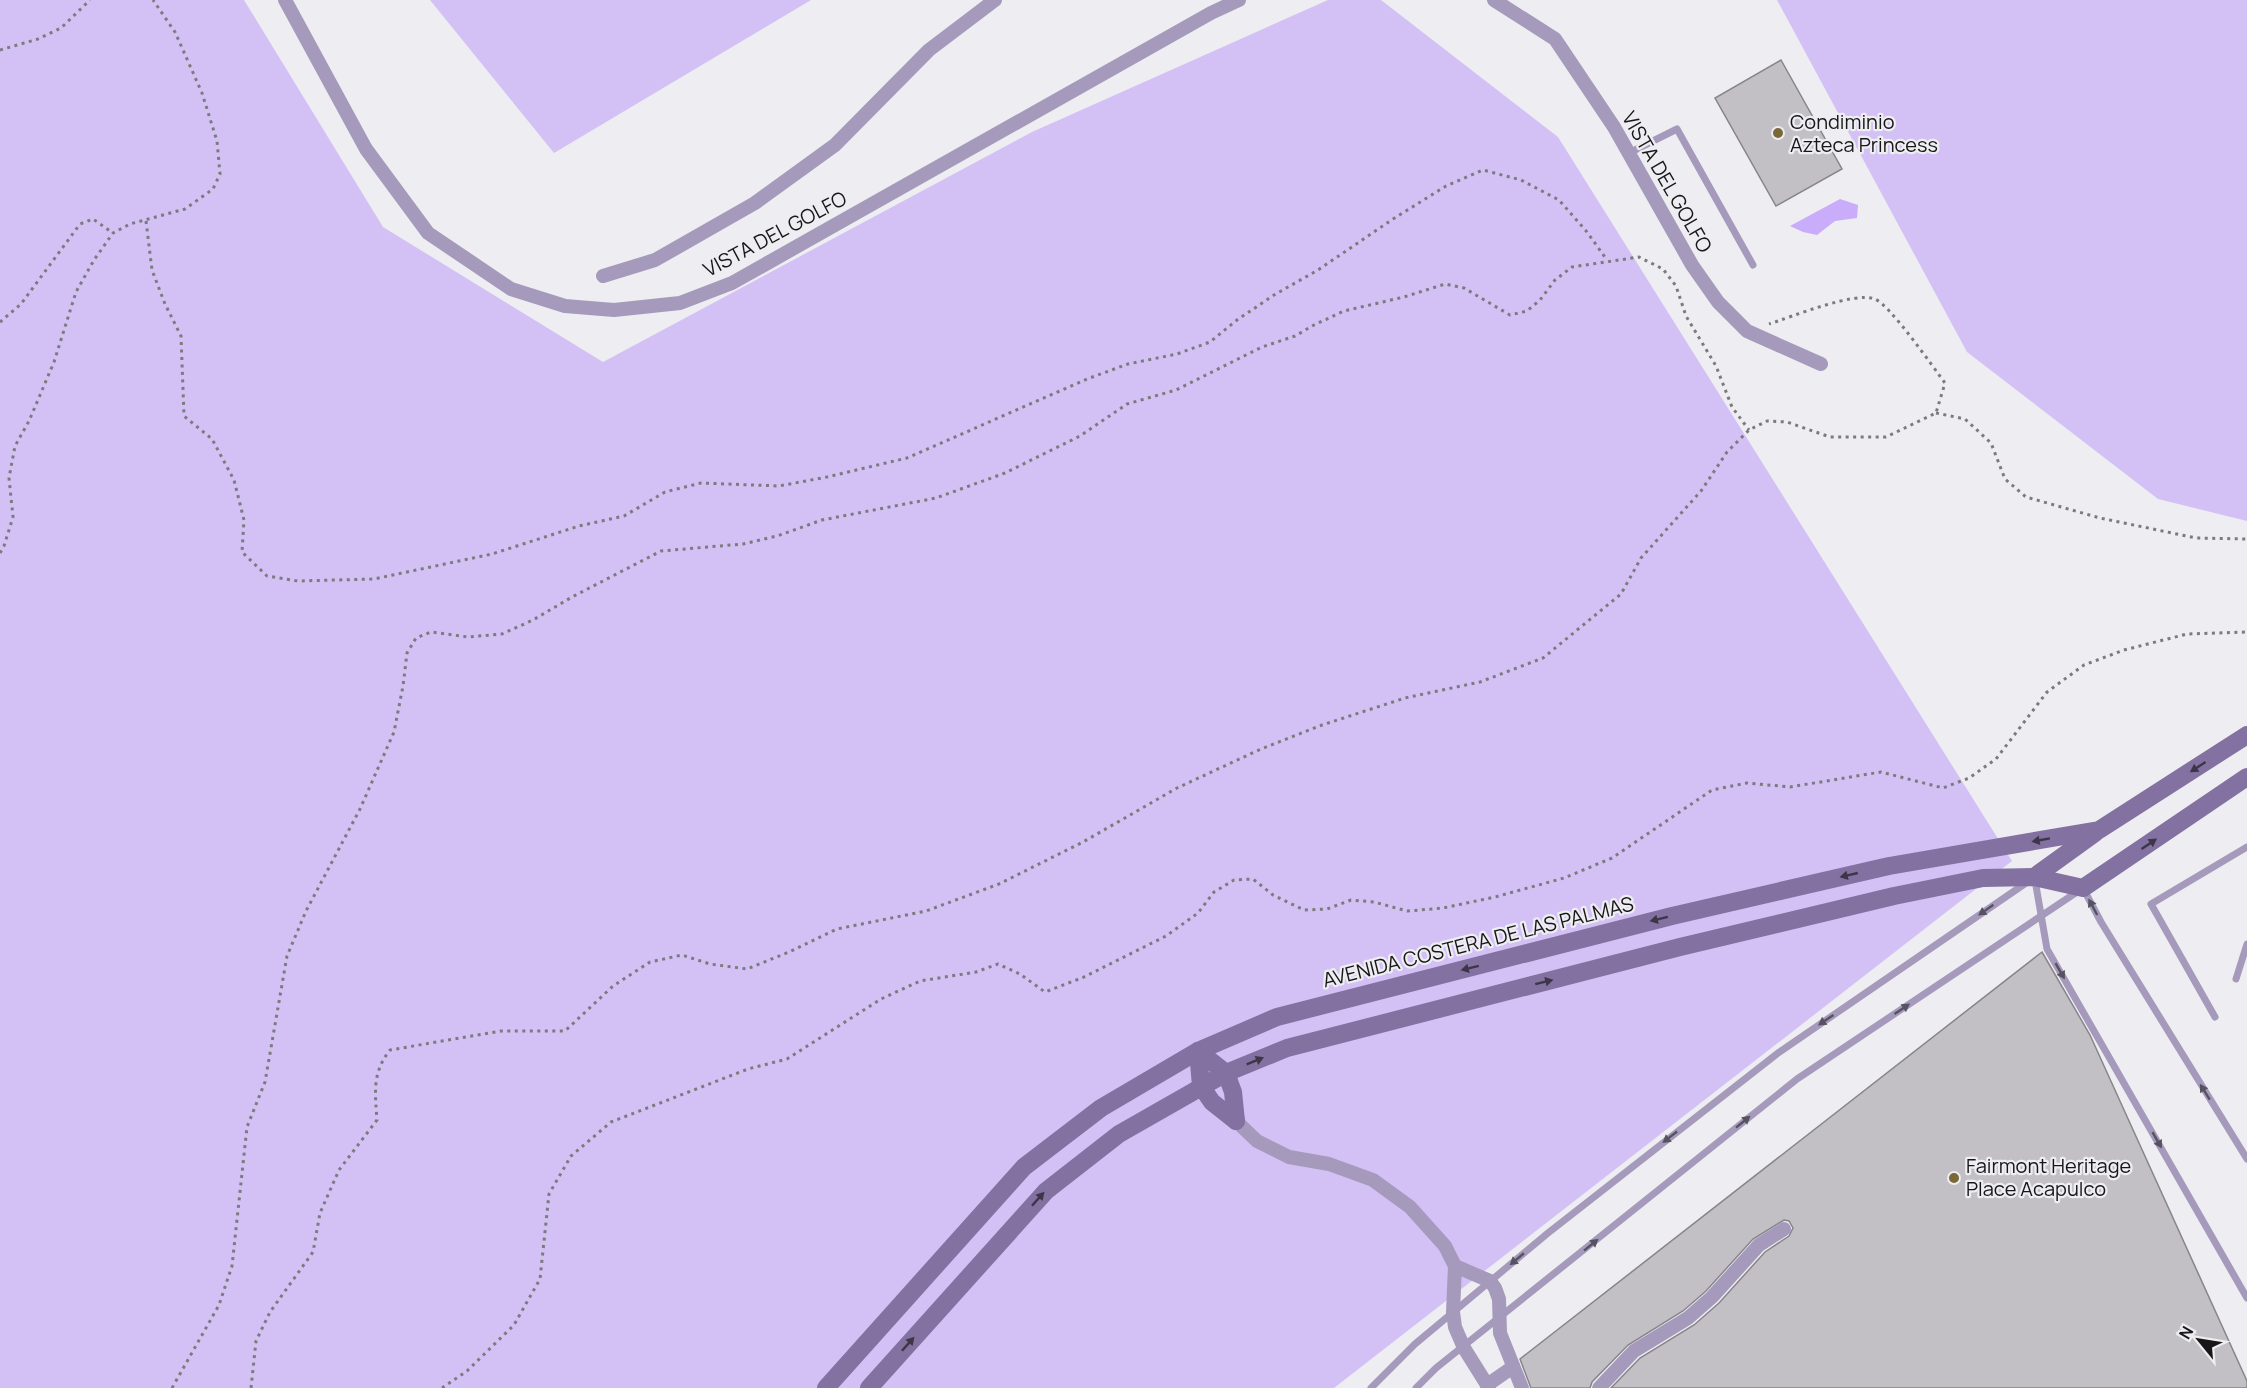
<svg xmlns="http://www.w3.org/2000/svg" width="2247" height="1388" viewBox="0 0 2247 1388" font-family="Manrope,sans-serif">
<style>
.green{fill:#d3c1f6}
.water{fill:#c9adfa}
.building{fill:#c2c0c5;stroke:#868589;stroke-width:1.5}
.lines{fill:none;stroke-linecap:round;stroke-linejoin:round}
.path{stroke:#7b7b7e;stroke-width:3;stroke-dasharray:3 4.5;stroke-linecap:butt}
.lane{stroke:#a59abb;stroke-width:7}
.street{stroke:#a59abb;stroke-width:14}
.secondary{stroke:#8271a1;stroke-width:18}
.oneway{fill:#3c3648}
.oneway2{fill:#575261}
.poi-dot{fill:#7a6836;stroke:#eeedf2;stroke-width:2}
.labels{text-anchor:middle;stroke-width:4.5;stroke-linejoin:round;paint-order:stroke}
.poi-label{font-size:20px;fill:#171718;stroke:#eeedf2;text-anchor:start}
.street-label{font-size:20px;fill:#171718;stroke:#eeedf2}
</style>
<rect width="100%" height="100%" fill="#eeedf2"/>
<g class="green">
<path d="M0 0H244L383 227 603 362 1032 132 1328 0H1381L1558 137 2012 861 1334 1388H0Z"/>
<path d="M430 0H811L554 153Z"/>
<path d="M1777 0H2247V521L2158 499 1967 352Z"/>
</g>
<path class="water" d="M1840 199 1858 205 1857 218 1835 221 1817 235 1803 232 1790 226Z"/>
<g class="building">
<path d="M1781 60 1842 169 1776 206 1715 98Z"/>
<path d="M2042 952 2090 1035 2247 1381V1388H1611L1640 1358 1694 1325 1719 1303 1765 1252 1789 1236 1793 1228 1789 1221 1784 1220 1753 1239 1706 1291 1683 1311 1628 1345 1592 1382 1590 1388H1531L1520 1359Z"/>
</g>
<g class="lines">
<g class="path">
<path d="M0 50 38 39 61 28 90 0"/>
<path d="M146 221 152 270 165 304 181 336 184 416 212 439 234 480 244 520 242 552 267 576 298 581 374 579 492 554 579 526 624 516 665 492 701 483 779 486 827 477 907 458 1087 379 1128 364 1177 354 1210 342 1237 320 1274 295 1318 270 1393 219 1446 186 1483 170 1521 180 1559 200 1587 232 1607 260"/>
<path d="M0 322 21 304 80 224 93 219 113 233"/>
<path d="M1936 413 1965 419 1991 443 2005 479 2026 497 2100 518 2196 538 2247 539"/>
<path d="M0 553 4 546 13 517 9 478 15 446 29 421 54 362 76 292 94 260 113 233 130 224 185 209 213 189 220 174 217 141 202 93 175 32 153 0"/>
<path d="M172 1388 219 1305 232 1266 247 1127 265 1082 287 956 306 911 360 809 394 732 403 686 407 653 416 638 431 632 468 637 502 634 533 620 572 597 661 551 743 544 777 536 822 520 936 498 1005 473 1080 436 1127 404 1176 390 1262 347 1295 336 1314 325 1344 311 1404 297 1445 284 1464 288 1510 315 1527 311 1540 300 1555 280 1572 267 1639 257 1663 269 1676 286 1686 316 1716 366 1732 407 1749 430"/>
<path d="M251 1388 256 1341 270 1312 313 1252 320 1213 339 1170 377 1120C375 1092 372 1073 390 1050L501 1031H565L613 986 650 962 682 955 710 964 747 969 789 952 837 929 926 911 999 884 1083 842 1177 788 1261 749 1322 725 1405 698 1480 682 1543 658 1621 594 1641 558 1701 491 1727 452 1749 430 1767 421 1787 422 1830 437H1886L1936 413 1945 383C1933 367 1890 305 1875 299 1855 291 1791 317 1769 324"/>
<path d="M442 1388 467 1371 514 1325 540 1279 549 1194 571 1156 611 1122 748 1069 787 1059 881 999 920 981 976 972 998 964 1020 974 1045 992 1084 977 1166 936 1198 913 1214 892 1234 880 1253 879 1273 895 1304 910 1327 909 1351 900 1374 902 1407 911 1443 908 1495 897 1564 878 1612 858 1712 790 1747 783 1790 787 1881 772 1943 788 1969 778 1996 759 2047 692 2084 665 2124 650 2187 634 2247 632"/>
</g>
<g class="lane">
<path d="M1629 153 1677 129 1753 265"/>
<path d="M2035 880 2047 949 2247 1298"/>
<path d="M2236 979 2247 944"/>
<path d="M2215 1017 2151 904 2247 847"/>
<path d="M1371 1388 1415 1344 1548 1233 1778 1053 2026 883"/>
<path d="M1416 1388 1436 1368 1797 1079 2083 888 2101 922 2247 1159"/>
</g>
<g class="street">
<path d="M285 0 366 149 428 233 511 289 565 306 614 310 680 303 732 283 1211 13 1239 0"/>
<path d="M1494 0 1555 39 1614 127 1692 265 1718 302 1747 331 1821 364"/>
<path d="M603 276 655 260 755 203 835 145 929 50 995 0"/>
<path d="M1236 1121 1257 1141 1289 1157 1329 1164 1373 1180 1410 1207 1445 1246 1455 1266 1453 1312 1455 1327 1464 1348 1489 1388"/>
<path d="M1455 1266 1490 1281 1495 1288 1499 1299 1500 1333 1522 1388"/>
<path d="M1487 1385 1513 1367"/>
<path d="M1599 1388 1634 1351 1688 1318 1712 1297 1759 1245 1784 1229"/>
</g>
<g class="secondary">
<path d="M2034 877 2095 833"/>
<path d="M1198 1051 1201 1086 1212 1102 1236 1121"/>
<path d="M1198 1051 1226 1073 1233 1092 1236 1121"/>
<path d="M826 1388 1024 1167 1101 1108 1198 1051 1277 1017 1672 916 1889 866 2099 830 2247 735"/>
<path d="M869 1388 1046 1191 1119 1134 1226 1073 1287 1048 1680 947 1894 896 1983 878 2034 877 2083 888 2247 777"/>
</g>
</g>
<defs><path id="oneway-solid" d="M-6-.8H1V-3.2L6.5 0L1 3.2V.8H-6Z" transform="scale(1.5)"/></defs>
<g class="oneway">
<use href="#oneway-solid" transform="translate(2198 767) rotate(147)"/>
<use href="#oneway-solid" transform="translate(2041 840) rotate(170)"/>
<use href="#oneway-solid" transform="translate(2149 844) rotate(-34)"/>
<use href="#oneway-solid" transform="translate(1849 875) rotate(167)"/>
<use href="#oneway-solid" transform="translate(1659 919) rotate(166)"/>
<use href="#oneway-solid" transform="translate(1470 968) rotate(166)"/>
<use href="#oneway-solid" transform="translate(1544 982) rotate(-14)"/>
<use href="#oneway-solid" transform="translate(1255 1061) rotate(-22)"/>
<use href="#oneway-solid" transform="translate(1038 1199) rotate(-48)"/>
<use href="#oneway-solid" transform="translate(908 1344) rotate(-48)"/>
</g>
<g class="oneway2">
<use href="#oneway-solid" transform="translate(2093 907) rotate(-118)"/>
<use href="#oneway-solid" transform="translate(1986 910) rotate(145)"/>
<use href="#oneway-solid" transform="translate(2060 971) rotate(60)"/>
<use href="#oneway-solid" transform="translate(1902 1009) rotate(-34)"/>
<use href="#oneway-solid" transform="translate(1826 1020) rotate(146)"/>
<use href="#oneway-solid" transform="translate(2205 1092) rotate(-122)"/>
<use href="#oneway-solid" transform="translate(1743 1122) rotate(-39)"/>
<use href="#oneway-solid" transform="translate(1670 1137) rotate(142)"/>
<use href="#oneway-solid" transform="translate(2157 1140) rotate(60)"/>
<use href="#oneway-solid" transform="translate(1591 1245) rotate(-39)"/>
<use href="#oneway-solid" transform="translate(1517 1259) rotate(140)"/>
</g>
<g class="poi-dot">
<circle cx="1778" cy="133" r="6"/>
<circle cx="1954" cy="1178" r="6"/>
</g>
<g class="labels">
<g class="poi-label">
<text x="1790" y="129">Condiminio<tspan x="1790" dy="23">Azteca Princess</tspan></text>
<text x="1966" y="1173">Fairmont Heritage<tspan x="1966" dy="23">Place Acapulco</tspan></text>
</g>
<g class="street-label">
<text transform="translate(1667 182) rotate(60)" y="7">VISTA DEL GOLFO</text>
<text transform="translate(775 234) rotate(-28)" y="7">VISTA DEL GOLFO</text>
<text transform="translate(1478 942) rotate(-14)" y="7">AVENIDA COSTERA DE LAS PALMAS</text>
</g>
</g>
<g transform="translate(2199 1340) rotate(300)" stroke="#eeedf2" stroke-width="4.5" paint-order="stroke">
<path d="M0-4.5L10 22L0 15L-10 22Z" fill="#171718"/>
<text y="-9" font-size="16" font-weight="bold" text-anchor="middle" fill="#171718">N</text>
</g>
</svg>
